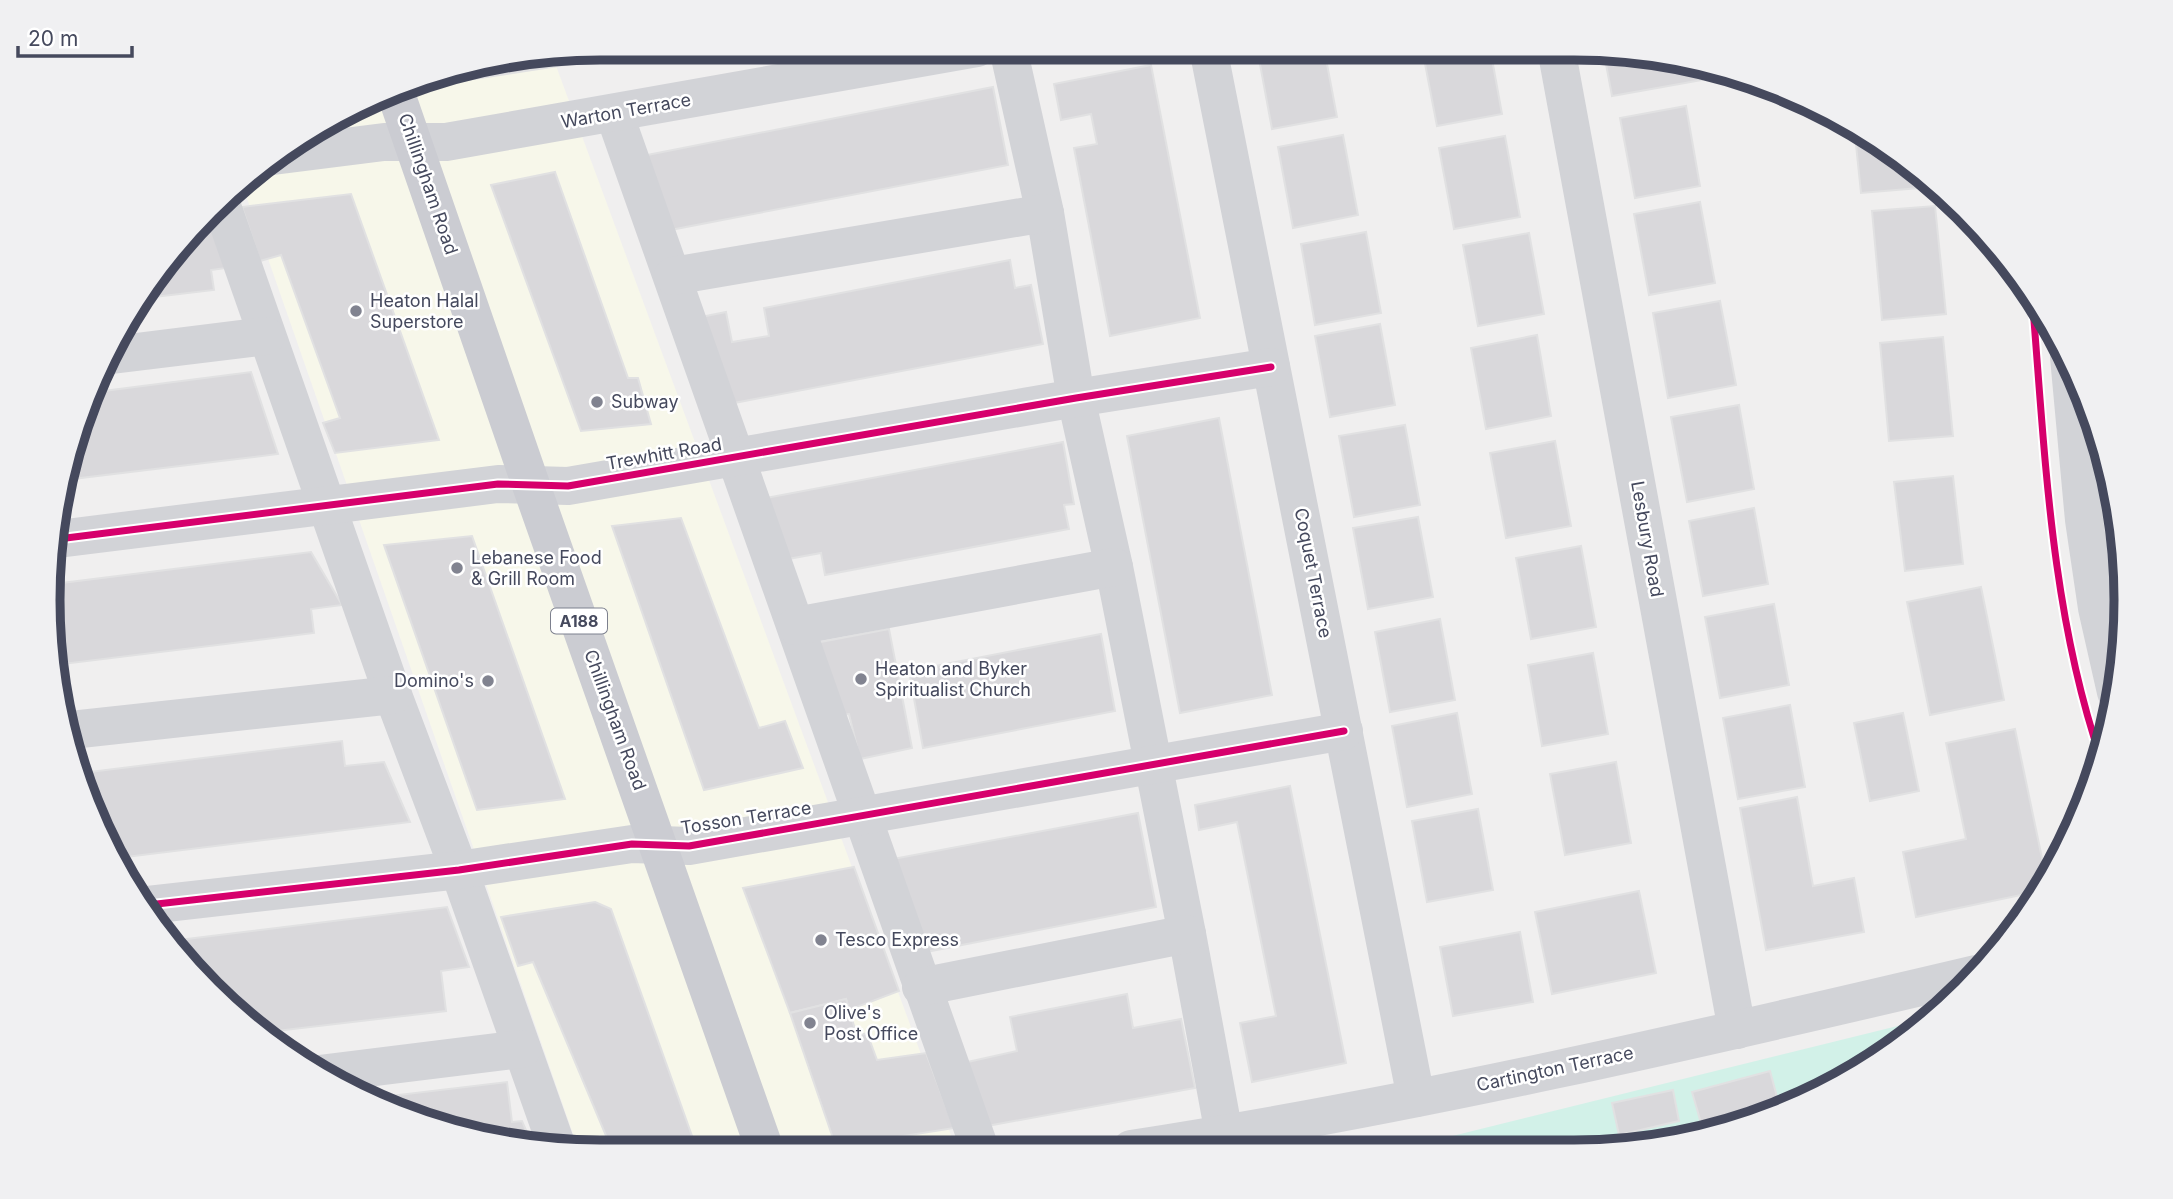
<svg xmlns="http://www.w3.org/2000/svg" width="2173" height="1199" viewBox="0 0 2173 1199" font-family="Inter,sans-serif">
<style>
.commercial{fill:#f7f7ea}
.green{fill:#d2f1e8}
.building{fill:#d9d8db;stroke:#e1e1e2;stroke-width:2}
.lines{fill:none;stroke-linecap:round;stroke-linejoin:round}
.minor{stroke:#d2d3d7;stroke-width:38}
.major{stroke:#cbccd2;stroke-width:38}
.cycleway-casing{stroke:#fff;stroke-width:11}
.cycleway{stroke:#d6006c;stroke-width:7}
.poi-dot{fill:#818390;stroke:#fff;stroke-width:2.5}
.labels{text-anchor:middle;stroke-width:5;stroke-linejoin:round;paint-order:stroke}
.shield{fill:#fff;stroke:#7d808e;stroke-width:2}
.shield-label{font-size:16px;font-weight:bold;fill:#45495d}
.street-label{font-size:18px;fill:#45495d;stroke:#fff}
.poi-label{font-size:18px;fill:#45495d;stroke:#fff;text-anchor:start}
.rim{fill:none;stroke:#45495d;stroke-width:9}
</style>
<rect width="100%" height="100%" fill="#f0efef"/>
<path class="commercial" d="M552 55 956 1149 579 1151 242 184 263 162 422 77Z"/>
<path class="green" d="M1930 1018 1880 1059 1751 1122 1645 1147H1408Z"/>
<g class="building">
<path d="M600 47H670L591 61 587 49Z"/>
<path d="M1257 48H1324L1337 117 1272 129Z"/>
<path d="M1422 48H1490L1502 114 1437 126Z"/>
<path d="M1603 48 1699 63 1702 80 1612 96Z"/>
<path d="M587 49 591 61 461 81 458 71Z"/>
<path d="M1151 65 1200 318 1110 336 1074 148 1097 144 1091 114 1061 120 1054 84Z"/>
<path d="M993 87 1008 165 665 231 637 157Z"/>
<path d="M1686 106 1700 186 1635 198 1620 118Z"/>
<path d="M1854 125 1930 179 1931 187 1861 193Z"/>
<path d="M1343 135 1358 215 1293 228 1278 147Z"/>
<path d="M1505 136 1520 217 1454 229 1439 148Z"/>
<path d="M555 172 628 378H638L651 424 581 431 491 185Z"/>
<path d="M351 194 439 440 335 453 323 423 340 418 281 255 260 261 242 207Z"/>
<path d="M1700 202 1715 283 1649 295 1634 214Z"/>
<path d="M1935 206 1946 314 1882 320 1872 211Z"/>
<path d="M208 220 226 268 211 270 214 290 137 299 140 293Z"/>
<path d="M1366 232 1381 313 1315 325 1301 244Z"/>
<path d="M1529 233 1544 314 1478 326 1463 245Z"/>
<path d="M1010 260 1015 288 1031 285 1043 344 734 403 701 317 726 312 732 342 769 336 764 308Z"/>
<path d="M1720 301 1736 385 1668 398 1653 313Z"/>
<path d="M1380 324 1395 405 1330 417 1315 336Z"/>
<path d="M1537 335 1551 416 1486 429 1471 348Z"/>
<path d="M1943 337 1953 436 1889 441 1880 343Z"/>
<path d="M251 372 278 454 64 480 66 457 96 392Z"/>
<path d="M1739 405 1754 489 1687 502 1671 417Z"/>
<path d="M1219 418 1272 695 1180 713 1127 436Z"/>
<path d="M1405 425 1420 505 1354 517 1339 436Z"/>
<path d="M1555 441 1571 526 1506 538 1490 453Z"/>
<path d="M1063 442 1074 504 1064 505 1069 529 825 575 821 553 788 559 766 498Z"/>
<path d="M1953 476 1963 564 1905 571 1894 482Z"/>
<path d="M1754 508 1768 584 1703 596 1689 521Z"/>
<path d="M1418 517 1433 597 1368 609 1353 528Z"/>
<path d="M681 518 759 728 785 721 803 768 704 790 612 526Z"/>
<path d="M472 536 565 799 477 810 384 545Z"/>
<path d="M1581 546 1596 627 1531 639 1516 558Z"/>
<path d="M311 552 342 605 311 609 314 633 55 665 48 636 54 584Z"/>
<path d="M1981 587 2004 700 1930 715 1907 602Z"/>
<path d="M1774 604 1789 685 1720 698 1705 617Z"/>
<path d="M1440 619 1455 700 1390 712 1375 632Z"/>
<path d="M889 629 912 748 860 759 849 714 835 716 810 644Z"/>
<path d="M1101 634 1115 711 923 748 909 671Z"/>
<path d="M1593 653 1608 734 1542 746 1528 665Z"/>
<path d="M1790 705 1805 787 1738 799 1723 718Z"/>
<path d="M1457 713 1472 794 1407 807 1392 726Z"/>
<path d="M1903 713 1919 791 1870 801 1854 723Z"/>
<path d="M2015 729 2047 882 2040 891 1916 917 1903 852 1966 839 1946 743Z"/>
<path d="M342 741 345 766 384 762 410 822 118 858 89 811 81 773Z"/>
<path d="M1616 762 1631 843 1565 855 1550 774Z"/>
<path d="M1290 786 1346 1063 1252 1082 1240 1023 1276 1016 1237 822 1199 830 1195 805Z"/>
<path d="M1797 797 1813 886 1854 878 1864 932 1766 950 1740 808Z"/>
<path d="M1478 809 1493 890 1427 902 1412 821Z"/>
<path d="M1138 813 1156 907 921 953 893 859Z"/>
<path d="M854 867 899 991 849 1010 846 999 790 1013 743 888Z"/>
<path d="M1639 891 1656 973 1552 994 1535 912Z"/>
<path d="M595 902 611 909 697 1150H612L533 962 518 966 501 917Z"/>
<path d="M447 907 469 967 441 971 446 1011 268 1032 185 964 170 941Z"/>
<path d="M1520 932 1533 1002 1453 1016 1440 947Z"/>
<path d="M1127 994 1133 1028 1181 1019 1195 1088 987 1126 963 1063 1017 1051 1010 1017Z"/>
<path d="M846 999 857 1036 867 1033 877 1060 926 1053 954 1128 836 1147 790 1013Z"/>
<path d="M1770 1071 1780 1108 1703 1130 1692 1092Z"/>
<path d="M507 1082 512 1122 522 1121 533 1146 456 1133 373 1098Z"/>
<path d="M1673 1090 1679 1121 1619 1135 1612 1103Z"/>
</g>
<g class="lines">
<g class="minor">
<path d="M1008 48 1045 213 1076 398 1114 567 1187 934 1224 1134"/>
<path d="M1208 48 1416 1098"/>
<path d="M1556 48 1737 1030"/>
<path d="M614 113 980 1149"/>
<path d="M273 156 384 142H446L977 48"/>
<path d="M222 206 393 695 459 870 558 1150"/>
<path d="M673 276 1045 213"/>
<path d="M112 355 266 336"/>
<path d="M2069 357 2084 520 2097 608 2116 692"/>
<path d="M58 539 498 484 568 486 1076 398 1271 367"/>
<path d="M796 626 1114 567"/>
<path d="M71 730 393 695"/>
<path d="M148 905 459 870 632 844 689 846 1344 731"/>
<path d="M921 987 1187 934"/>
<path d="M319 1074 522 1049"/>
<path d="M1131 1149C1415 1105 1696 1040 1976 974"/>
</g>
<path class="major" d="M395 91 531 485 765 1150"/>
<g class="cycleway-casing">
<g id="cycleway">
<path d="M2032 296C2045 451 2050 610 2101 759"/>
<path d="M2110 472 2124 592"/>
<path d="M58 539 498 484 568 486 1076 398 1271 367"/>
<path d="M148 905 459 870 632 844 689 846 1344 731"/>
</g>
</g>
<use href="#cycleway" class="cycleway"/>
</g>
<g class="poi-dot">
<circle cx="356" cy="311" r="7"/>
<circle cx="597" cy="402" r="7"/>
<circle cx="457" cy="568" r="7"/>
<circle cx="861" cy="679" r="7"/>
<circle cx="488" cy="681" r="7"/>
<circle cx="821" cy="940" r="7"/>
<circle cx="810" cy="1023" r="7"/>
</g>
<g class="labels">
<rect class="shield" x="551" y="608.5" width="56" height="25" rx="5"/>
<g class="shield-label">
<text x="579" y="627">A188</text>
</g>
<g class="street-label">
<text transform="translate(626 111) rotate(-10)" y="6">Warton Terrace</text>
<text transform="translate(428 184) rotate(71)" y="6">Chillingham Road</text>
<text transform="translate(664 454) rotate(-10)" y="6">Trewhitt Road</text>
<text transform="translate(1647 539) rotate(80)" y="6">Lesbury Road</text>
<text transform="translate(1313 573) rotate(79)" y="6">Coquet Terrace</text>
<text transform="translate(615 720) rotate(70)" y="6">Chillingham Road</text>
<text transform="translate(746 818) rotate(-9)" y="6">Tosson Terrace</text>
<text transform="translate(1555 1069) rotate(-12)" y="6">Cartington Terrace</text>
</g>
<g class="poi-label">
<text x="370" y="307">Heaton Halal<tspan x="370" dy="21">Superstore</tspan></text>
<text x="611" y="408">Subway</text>
<text x="471" y="564">Lebanese Food<tspan x="471" dy="21">&amp; Grill Room</tspan></text>
<text x="875" y="675">Heaton and Byker<tspan x="875" dy="21">Spiritualist Church</tspan></text>
<text x="474" y="687" text-anchor="end">Domino's</text>
<text x="835" y="946">Tesco Express</text>
<text x="824" y="1019">Olive's<tspan x="824" dy="21">Post Office</tspan></text>
</g>
</g>
<path d="M0 0H2173V1199H0ZM600 60H1574A540 540 0 0 1 2114 600V600A540 540 0 0 1 1574 1140H600A540 540 0 0 1 60 600V600A540 540 0 0 1 600 60Z" fill="#f0f0f2" fill-rule="evenodd"/>
<path class="rim" d="M600 60H1574A540 540 0 0 1 2114 600V600A540 540 0 0 1 1574 1140H600A540 540 0 0 1 60 600V600A540 540 0 0 1 600 60Z"/>
<path d="M18 46v10h114v-10" fill="none" stroke="#45495d" stroke-width="3.5"/>
<text x="28" y="46" font-size="21" fill="#45495d" stroke="#ffffff" stroke-width="5" paint-order="stroke">20 m</text>
</svg>
